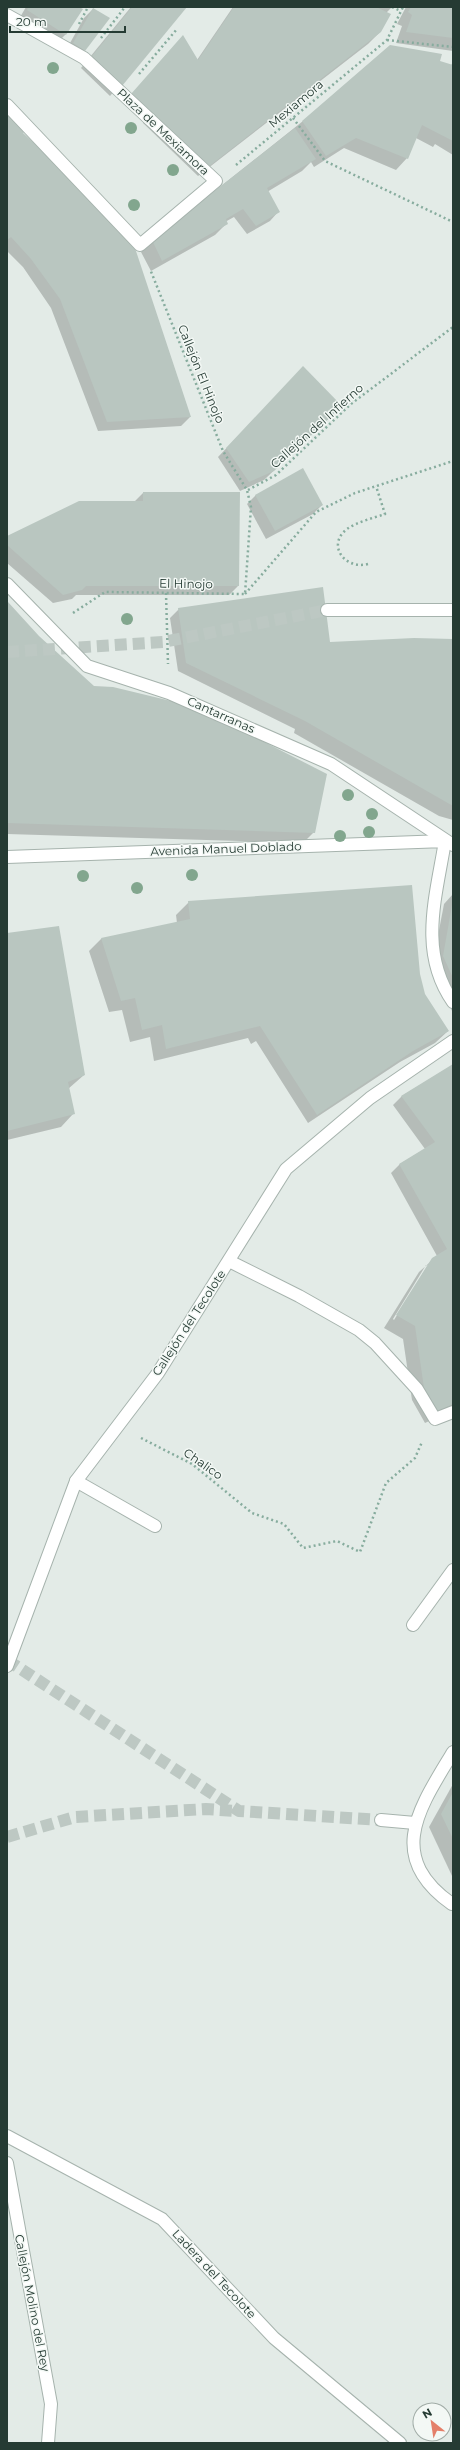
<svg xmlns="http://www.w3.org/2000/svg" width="460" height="2450" viewBox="0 0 460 2450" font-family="Montserrat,sans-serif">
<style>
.shadow{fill:#0003;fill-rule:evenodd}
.building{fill:#b9c6c0}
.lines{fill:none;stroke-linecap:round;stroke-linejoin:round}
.minor-tunnel{stroke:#bdc8c3;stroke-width:12;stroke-dasharray:12 6;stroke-linecap:butt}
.pedestrian-casing{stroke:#a6b3ad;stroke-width:14}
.minor-casing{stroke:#a6b3ad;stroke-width:14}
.path{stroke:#87ac9e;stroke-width:2.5;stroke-dasharray:2 3;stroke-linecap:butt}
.pedestrian{stroke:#fff;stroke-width:12}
.minor{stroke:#fff;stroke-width:12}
.tree{fill:#82a68e}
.labels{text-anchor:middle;stroke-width:3;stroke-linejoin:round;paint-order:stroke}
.street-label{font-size:12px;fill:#253b33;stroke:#f3f8f5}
</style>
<rect width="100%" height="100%" fill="#e3ebe7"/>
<g class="shadow">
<path d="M26 7H78L66 34 57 43 19 19Z"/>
<path d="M131 7H185L110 96 81 68Z"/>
<path d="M233 7H392L386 13 380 32 368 44 198 176 143 123 197 60Z"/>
<path d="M406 7H453V51L396 43 402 26 397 24Z"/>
<path d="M93 9 84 50 75 59 65 52 84 18Z"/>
<path d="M453 61V155L435 144 433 147 416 138 407 158 396 170 344 148 314 167 311 162 302 171 267 192 278 212 270 221 247 234 234 217 225 222 226 224 215 235 151 271 141 252 152 241 303 121 440 62 451 66Z"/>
<path d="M7 112 22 133 190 417 181 426 98 431 51 308 23 267 7 251Z"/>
<path d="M295 376 332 415 264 480 240 491 218 457Z"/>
<path d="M143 493 238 586 229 595H76L72 599 53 603 7 563V537L134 502Z"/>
<path d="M256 495 322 505 313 514 266 539 247 504Z"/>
<path d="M8 604 39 637 93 687 314 832 303 843 7 834Z"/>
<path d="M179 609 329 644 453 640V820L439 816 294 733 295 729 178 671 170 618Z"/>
<path d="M453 894V1013L432 967 444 904Z"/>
<path d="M189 902 419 974 424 994 448 1031 435 1043 400 1062 308 1123 256 1041 251 1044 248 1038 154 1061 150 1037 130 1042 122 1010 109 1012 89 951 101 939 177 923 176 915Z"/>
<path d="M7 934 84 1075 68 1089 73 1114 61 1127 7 1140Z"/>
<path d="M453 1065V1410L425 1423 412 1400 403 1339 384 1328 419 1272 437 1256 391 1173 400 1164 425 1149 393 1105 402 1096ZM426 1265H428L394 1320 393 1319Z"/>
<path d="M453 1784V1878L429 1827Z"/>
</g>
<g class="building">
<path d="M28 7H79L83 9 66 35 27 10Z"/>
<path d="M132 7H187L122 86 92 56Z"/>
<path d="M234 7H376L391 14 381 32 207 168 131 94 183 35 198 60Z"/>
<path d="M411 7H453V38L406 32 412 15 408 12Z"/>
<path d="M93 8 110 18 85 51 73 43Z"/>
<path d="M390 45 442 54 440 61 453 65V141L422 125 408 159 356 138 326 156 302 121Z"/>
<path d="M7 111 26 130 23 133 73 179 135 248 191 417 107 422 60 299 31 259 11 237 7 240Z"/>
<path d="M295 128 316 159 267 188 280 212 256 226 243 209 226 219 228 224 162 261 152 240Z"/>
<path d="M303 366 342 406 274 471 249 482 226 448Z"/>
<path d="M303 468 323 505 275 531 255 495Z"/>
<path d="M143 492H240L239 586H86L82 590 63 595 7 545V536L79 501H143Z"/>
<path d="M323 587 330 642 414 638 453 639V806L305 721 186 663 178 608Z"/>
<path d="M8 602 39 636 94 686 113 687 196 707 327 774 315 833 7 823Z"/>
<path d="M412 885 420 974 425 994 449 1031 413 1051 317 1115 260 1026 166 1049 162 1025 142 1030 135 998 121 1001 101 938 190 919 188 901Z"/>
<path d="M452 905H453V978L443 956Z"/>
<path d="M59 926 85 1075 68 1082 75 1114 7 1131V933Z"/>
<path d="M453 1064V1404L438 1411 424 1388 415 1326 396 1315 432 1258 447 1249 399 1164 435 1142 401 1096Z"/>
<path d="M453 1792V1839L441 1814Z"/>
</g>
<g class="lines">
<g class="minor-tunnel">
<path d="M7 652 163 642 327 610"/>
<path d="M7 1660 239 1811 381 1820"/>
<path d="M7 1837 75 1817 206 1809 237 1811"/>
</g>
<g class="pedestrian-casing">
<g id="pedestrian">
<path d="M7 15 84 58 216 181 140 245 7 105"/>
<path d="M7 857 445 841C436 897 418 952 453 1002"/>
<path d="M229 1261 299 1296 359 1330 375 1343 417 1389 435 1419 453 1412"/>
<path d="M76 1481 155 1526"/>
<path d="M413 1625 453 1570"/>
<path d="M7 1666 76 1481 158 1373 286 1169 370 1098 453 1041"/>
<path d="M7 2163 51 2404 48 2443"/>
</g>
</g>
<g class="minor-casing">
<g id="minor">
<path d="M7 584 87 666 169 693 331 764 453 845"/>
<path d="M327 610H453"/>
<path d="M381 1820 415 1823"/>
<path d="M452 1904C384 1856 420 1807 453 1752"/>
<path d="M7 2136 162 2219 274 2338 400 2443"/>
</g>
</g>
<g class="path">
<path d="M392 7 401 11"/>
<path d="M79 24 88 7"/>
<path d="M101 38 125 7"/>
<path d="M387 40 453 47"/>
<path d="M139 74 177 29"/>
<path d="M293 118 325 161 453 222"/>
<path d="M236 165 387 40 403 7"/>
<path d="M248 490 276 475 351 404 453 327"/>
<path d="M368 564C345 570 326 545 347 529 357 522 373 518 385 514L376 486"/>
<path d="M166 593 168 664"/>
<path d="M245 594 316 512 355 493 453 461"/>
<path d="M73 613 105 592 245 594 251 507 247 490 223 451 150 269"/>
<path d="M141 1438 192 1464 252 1513 284 1524 303 1548 337 1541 360 1552 386 1483 415 1458 422 1442"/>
</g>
<use href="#pedestrian" class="pedestrian"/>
<use href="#minor" class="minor"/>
</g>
<g class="tree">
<circle cx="53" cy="68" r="6"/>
<circle cx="131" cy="128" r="6"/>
<circle cx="173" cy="170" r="6"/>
<circle cx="134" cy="205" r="6"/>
<circle cx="127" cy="619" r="6"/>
<circle cx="348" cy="795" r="6"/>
<circle cx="372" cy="814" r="6"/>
<circle cx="369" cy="832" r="6"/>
<circle cx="340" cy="836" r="6"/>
<circle cx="192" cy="875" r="6"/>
<circle cx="83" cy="876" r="6"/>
<circle cx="137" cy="888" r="6"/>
</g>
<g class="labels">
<g class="street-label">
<text transform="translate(296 104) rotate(-40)" y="4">Mexiamora</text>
<text transform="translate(163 132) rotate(43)" y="4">Plaza de Mexiamora</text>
<text transform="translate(201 374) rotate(68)" y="4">Callejón El Hinojo</text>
<text transform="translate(317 426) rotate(-42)" y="4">Callejón del Infierno</text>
<text transform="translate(186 584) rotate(1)" y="4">El Hinojo</text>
<text transform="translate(221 715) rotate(24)" y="4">Cantarranas</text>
<text transform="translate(226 849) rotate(-2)" y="4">Avenida Manuel Doblado</text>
<text transform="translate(189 1323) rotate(-57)" y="4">Callejón del Tecolote</text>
<text transform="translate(203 1464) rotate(35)" y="4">Chalico</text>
<text transform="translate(214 2274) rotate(47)" y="4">Ladera del Tecolote</text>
<text transform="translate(32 2303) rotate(79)" y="4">Callejón Molino del Rey</text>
</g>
</g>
<rect width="460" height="2450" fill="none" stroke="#253b33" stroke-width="16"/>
<g transform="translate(432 2422) rotate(330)"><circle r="19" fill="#f3f8f5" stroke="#a1aca7"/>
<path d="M0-3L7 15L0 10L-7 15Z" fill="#e47f69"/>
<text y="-6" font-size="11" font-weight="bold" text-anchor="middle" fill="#253b33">N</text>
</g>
<path d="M10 26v6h115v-6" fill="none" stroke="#253b33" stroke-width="2"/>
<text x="16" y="26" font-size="12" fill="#253b33" stroke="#f3f8f5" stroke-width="3" paint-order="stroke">20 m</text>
</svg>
